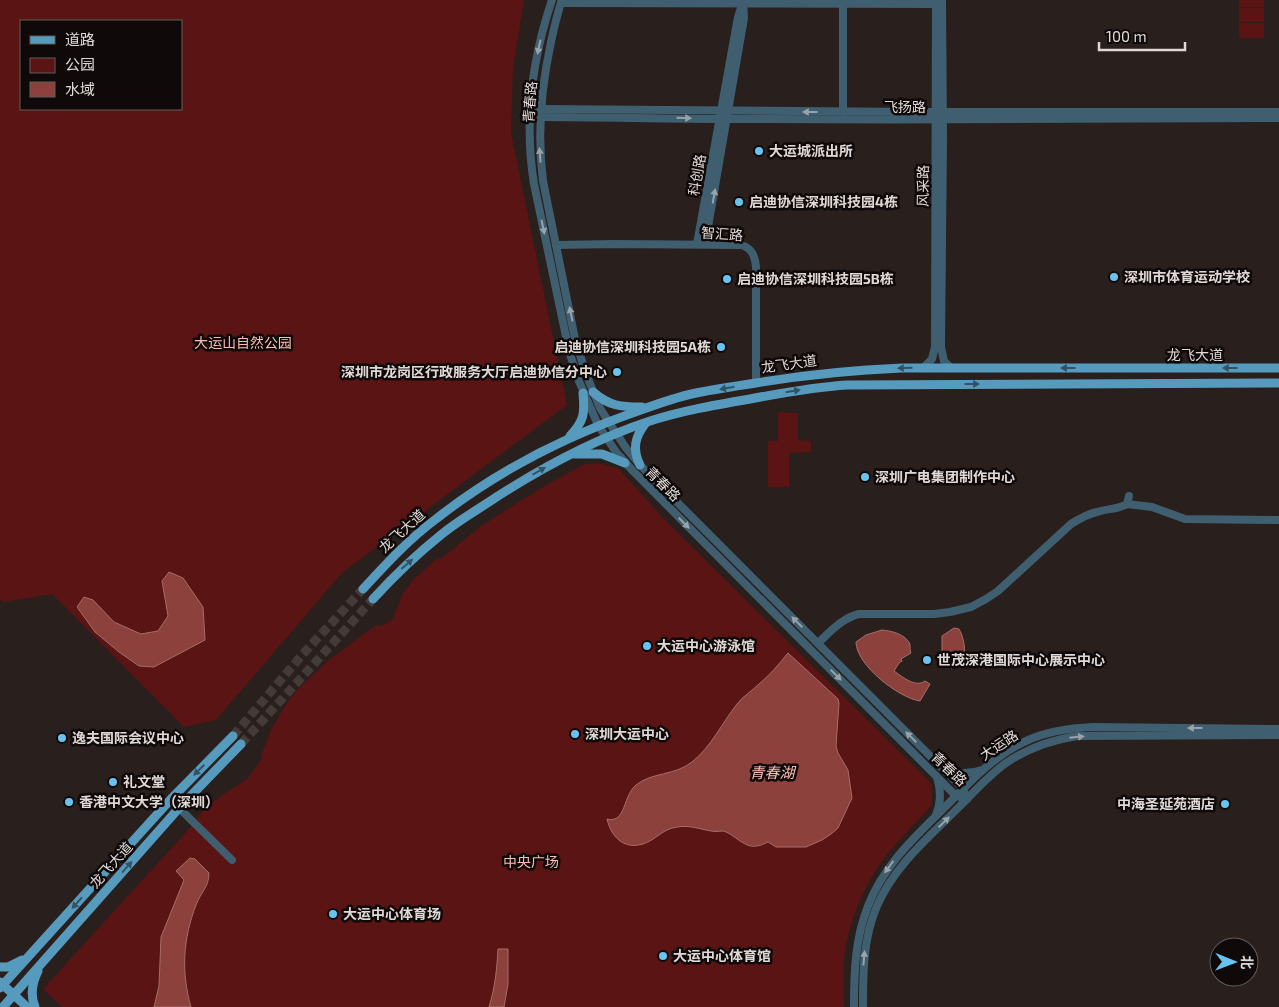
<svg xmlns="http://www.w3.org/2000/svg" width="1279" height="1007" viewBox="0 0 1279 1007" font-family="'Exo 2','Noto Sans SC',sans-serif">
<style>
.green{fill:#5a1413;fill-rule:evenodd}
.water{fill:#8c413c;stroke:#a56e6a}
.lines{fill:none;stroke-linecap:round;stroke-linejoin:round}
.major-tunnel{stroke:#443b39;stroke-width:9;stroke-dasharray:9 4.5;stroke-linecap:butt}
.minor{stroke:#3f5f70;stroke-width:8}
.major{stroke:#569bbe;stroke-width:9}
.oneway{fill:#98a2a9}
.oneway2{fill:#325264}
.poi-dot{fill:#69c3f1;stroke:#0f0a09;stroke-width:2}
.labels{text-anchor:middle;stroke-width:5;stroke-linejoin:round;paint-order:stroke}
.street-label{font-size:14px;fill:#e0d8d7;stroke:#0f0a09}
.poi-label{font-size:14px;font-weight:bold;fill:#e0d8d7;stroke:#0f0a09;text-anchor:start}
.park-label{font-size:14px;fill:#febbb3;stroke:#0f0a09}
.water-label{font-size:15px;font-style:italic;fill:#ffbbb4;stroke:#0f0a09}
</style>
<rect width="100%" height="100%" fill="#291f1d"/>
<g class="green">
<path d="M0 0H524L513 68 511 133 567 405 342 573 216 720 184 727 52 594 3 602 0 599ZM21 21H181V109H21Z"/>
<rect x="1239" y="0" width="25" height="7"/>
<rect x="1239" y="8" width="25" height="14"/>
<rect x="1239" y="23" width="25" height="15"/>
<path d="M778 412 798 413V440L811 441V452L789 453V487H768V441H778Z"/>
<path d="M596 463 618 468 665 520 932 784V805C917 822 900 838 886 856 864 884 847 925 844 961 843 976 844 992 844 1007H62L43 989 188 830 205 808 222 795 247 779 261 760 262 753 272 728 286 704 297 690 329 660 376 625 381 626 392 620 403 593 413 580 435 560 443 557 481 526 506 510 548 484 585 464Z"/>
</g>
<g class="water">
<path d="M169 572 183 578 203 607 205 640 154 667 139 666 119 652 95 632 77 607 84 597 93 600 114 622 141 634 158 631 168 616 162 581Z"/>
<path d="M954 628 959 629C966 641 969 666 951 668L954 661 942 654V636Z"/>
<path d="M882 630C892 631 905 634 910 644 910 645 910 651 911 653L901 659 902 661 899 663 894 671C903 677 915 688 925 681L930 684 920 701C899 698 856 665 856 642L866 635Z"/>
<path d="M788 653 838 699 839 703 836 746 838 753 848 770 852 798 838 828 831 834 822 840 806 847H776L768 842C752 850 747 846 733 836 730 834 727 832 723 831 719 831 715 832 711 831 700 829 690 825 677 827 662 829 656 840 643 844 623 850 611 836 607 819 626 824 623 795 636 785 652 772 674 776 692 762 711 747 722 723 737 704 743 696 752 691 759 684 770 675 779 664 788 653Z"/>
<path d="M190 858 195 859 209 873C209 887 201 892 196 905 183 939 181 972 191 1007H154L159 986 161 937 184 880 176 871Z"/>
<path d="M498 949H508V984L504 1007H489C495 988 497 968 498 949Z"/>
</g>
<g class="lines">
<g class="major-tunnel">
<path d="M233 736 302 655 363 589"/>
<path d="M241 744 373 599"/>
</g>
<g class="minor">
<path d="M552 0C532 59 524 122 534 184L569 351 578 379 598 425 616 452 633 471 956 796 967 799"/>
<path d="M562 0C557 14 554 28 551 42 541 88 537 134 543 181L575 339 586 374 600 408 608 421 626 448 640 465 963 789 967 799"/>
<path d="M942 0 943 137 941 347 944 361 951 368"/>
<path d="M561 3 936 4"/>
<path d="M538 109 917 112H1279"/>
<path d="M843 112V4"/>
<path d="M537 117C602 117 666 119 730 119 913 120 1096 119 1279 118"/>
<path d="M697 244 738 17 742 5"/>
<path d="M705 244 744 18 743 0"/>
<path d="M556 245 614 244 741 245C752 248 755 256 756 267V383"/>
<path d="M923 368 932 359 935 347 936 0"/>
<path d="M1127 504 1152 507 1185 519 1279 520"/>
<path d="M818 643C830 632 842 618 859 614H934L950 612 971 607 986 599 998 591 1071 524C1079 519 1087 514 1097 512 1108 508 1117 510 1127 504L1129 496"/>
<path d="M944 769C956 774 970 774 982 770"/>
<path d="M179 808 232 860"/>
<path d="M936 815C941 803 941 790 937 777"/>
<path d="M854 1007C854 972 855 939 868 906 884 865 914 838 944 808 969 783 993 756 1026 741 1047 731 1070 728 1093 727L1279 729"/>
<path d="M863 1007C863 973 863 938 877 906 894 866 929 837 959 807 974 792 989 775 1006 763 1028 748 1051 740 1077 736L1279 735"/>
</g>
<g class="major">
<path d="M593 392C609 406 621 407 642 407"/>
<path d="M570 436C584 421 585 414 583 393"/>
<path d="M575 454H602L625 463"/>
<path d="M640 465C632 449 635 437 645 424"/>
<path d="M363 589C386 564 409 539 436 519 497 471 566 436 638 411 657 404 677 397 696 393 716 389 736 386 756 383 804 375 853 370 902 368H1279"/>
<path d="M373 599C394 576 417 554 442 534 459 520 479 509 498 496 545 466 593 440 647 422 680 411 715 405 750 399 782 393 814 387 847 385L1279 383"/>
<path d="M0 967H8L22 960"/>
<path d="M0 982 27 1007"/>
<path d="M0 988 171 799 233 736"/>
<path d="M3 1007 179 808 241 744"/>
<path d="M35 1007C30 995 32 983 38 971"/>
</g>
</g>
<defs><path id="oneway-solid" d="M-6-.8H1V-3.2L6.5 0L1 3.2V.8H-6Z" transform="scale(1.25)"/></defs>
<g class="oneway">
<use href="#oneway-solid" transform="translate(539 47) rotate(102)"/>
<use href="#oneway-solid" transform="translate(810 112) rotate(-180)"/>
<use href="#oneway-solid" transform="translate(684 118) rotate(1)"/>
<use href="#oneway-solid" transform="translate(540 155) rotate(-94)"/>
<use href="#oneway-solid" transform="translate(714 196) rotate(-80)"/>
<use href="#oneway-solid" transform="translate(543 227) rotate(78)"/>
<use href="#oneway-solid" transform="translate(571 314) rotate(-102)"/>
<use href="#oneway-solid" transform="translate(684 523) rotate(45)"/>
<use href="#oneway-solid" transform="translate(797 622) rotate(-135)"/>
<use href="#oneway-solid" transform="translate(836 675) rotate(45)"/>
<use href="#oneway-solid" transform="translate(1195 728) rotate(-180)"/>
<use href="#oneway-solid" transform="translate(911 737) rotate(-135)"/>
<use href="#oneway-solid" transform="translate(1077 737) rotate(-6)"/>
<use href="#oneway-solid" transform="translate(944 822) rotate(-45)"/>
<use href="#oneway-solid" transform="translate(889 867) rotate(126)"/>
<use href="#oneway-solid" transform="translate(864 958) rotate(-85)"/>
</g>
<g class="oneway2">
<use href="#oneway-solid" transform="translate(905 368) rotate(179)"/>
<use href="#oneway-solid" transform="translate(1068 368) rotate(-180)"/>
<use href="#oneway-solid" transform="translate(1230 368) rotate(-180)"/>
<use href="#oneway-solid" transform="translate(972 384)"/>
<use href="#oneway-solid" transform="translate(727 388) rotate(170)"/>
<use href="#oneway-solid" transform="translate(793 391) rotate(-9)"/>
<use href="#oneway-solid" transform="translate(539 471) rotate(-30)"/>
<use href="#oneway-solid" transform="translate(407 564) rotate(-41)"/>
<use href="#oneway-solid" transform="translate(199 770) rotate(135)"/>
<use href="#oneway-solid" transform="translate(127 867) rotate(-48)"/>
<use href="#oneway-solid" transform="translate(77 903) rotate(132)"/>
</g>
<g class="poi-dot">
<circle cx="759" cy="151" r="5"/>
<circle cx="739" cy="202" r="5"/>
<circle cx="1114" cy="277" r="5"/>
<circle cx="727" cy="279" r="5"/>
<circle cx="721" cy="347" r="5"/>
<circle cx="617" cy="372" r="5"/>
<circle cx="865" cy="477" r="5"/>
<circle cx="647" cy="646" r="5"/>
<circle cx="927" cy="660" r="5"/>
<circle cx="575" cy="734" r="5"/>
<circle cx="62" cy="738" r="5"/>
<circle cx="113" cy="782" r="5"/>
<circle cx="69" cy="802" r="5"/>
<circle cx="1225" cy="804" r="5"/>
<circle cx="333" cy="914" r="5"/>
<circle cx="663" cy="956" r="5"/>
</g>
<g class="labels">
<g class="street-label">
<text transform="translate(530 102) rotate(-85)" y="5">青春路</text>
<text x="905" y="112">飞扬路</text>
<text transform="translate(697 175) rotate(-80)" y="5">科创路</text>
<text transform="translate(923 186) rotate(-89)" y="5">风采路</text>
<text transform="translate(722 234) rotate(4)" y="5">智汇路</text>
<text x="1195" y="360">龙飞大道</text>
<text transform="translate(789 364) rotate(-8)" y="5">龙飞大道</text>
<text transform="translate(663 484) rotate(45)" y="5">青春路</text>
<text transform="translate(402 531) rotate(-42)" y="5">龙飞大道</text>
<text transform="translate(999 745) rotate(-33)" y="5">大运路</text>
<text transform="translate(949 769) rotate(43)" y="5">青春路</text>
<text transform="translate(111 865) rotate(-48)" y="5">龙飞大道</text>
</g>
<g class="poi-label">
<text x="769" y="156">大运城派出所</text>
<text x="749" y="207">启迪协信深圳科技园4栋</text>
<text x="1124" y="282">深圳市体育运动学校</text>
<text x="737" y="284">启迪协信深圳科技园5B栋</text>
<text x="711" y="352" text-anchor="end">启迪协信深圳科技园5A栋</text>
<text x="607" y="377" text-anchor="end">深圳市龙岗区行政服务大厅启迪协信分中心</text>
<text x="875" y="482">深圳广电集团制作中心</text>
<text x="657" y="651">大运中心游泳馆</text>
<text x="937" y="665">世茂深港国际中心展示中心</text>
<text x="585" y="739">深圳大运中心</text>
<text x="72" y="743">逸夫国际会议中心</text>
<text x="123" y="787">礼文堂</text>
<text x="79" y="807">香港中文大学（深圳）</text>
<text x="1215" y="809" text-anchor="end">中海圣延苑酒店</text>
<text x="343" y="919">大运中心体育场</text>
<text x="673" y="961">大运中心体育馆</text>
</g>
<g class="park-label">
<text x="243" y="348">大运山自然公园</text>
<text x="531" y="867">中央广场</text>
</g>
<g class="water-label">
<text x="772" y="778">青春湖</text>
</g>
</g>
<rect x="20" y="20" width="162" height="90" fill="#0f0a09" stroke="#635c5b"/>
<rect x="30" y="36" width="25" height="8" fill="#569bbe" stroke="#635c5b"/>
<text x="65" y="45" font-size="15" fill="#e0d8d7">道路</text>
<rect x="30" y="58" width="25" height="15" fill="#5a1413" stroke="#635c5b"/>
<text x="65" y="70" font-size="15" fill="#e0d8d7">公园</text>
<rect x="30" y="82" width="25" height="15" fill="#8c413c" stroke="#635c5b"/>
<text x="65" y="95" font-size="15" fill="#e0d8d7">水域</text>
<g transform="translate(1234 962) rotate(91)"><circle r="24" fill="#0f0a09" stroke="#635c5b"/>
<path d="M0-4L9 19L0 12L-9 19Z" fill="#69c3f1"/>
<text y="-8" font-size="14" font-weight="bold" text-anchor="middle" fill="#e0d8d7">北</text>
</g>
<path d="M1099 42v8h86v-8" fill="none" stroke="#e0d8d7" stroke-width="2.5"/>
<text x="1106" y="42" font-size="15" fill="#e0d8d7" stroke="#0f0a09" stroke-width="4" paint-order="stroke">100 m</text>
</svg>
